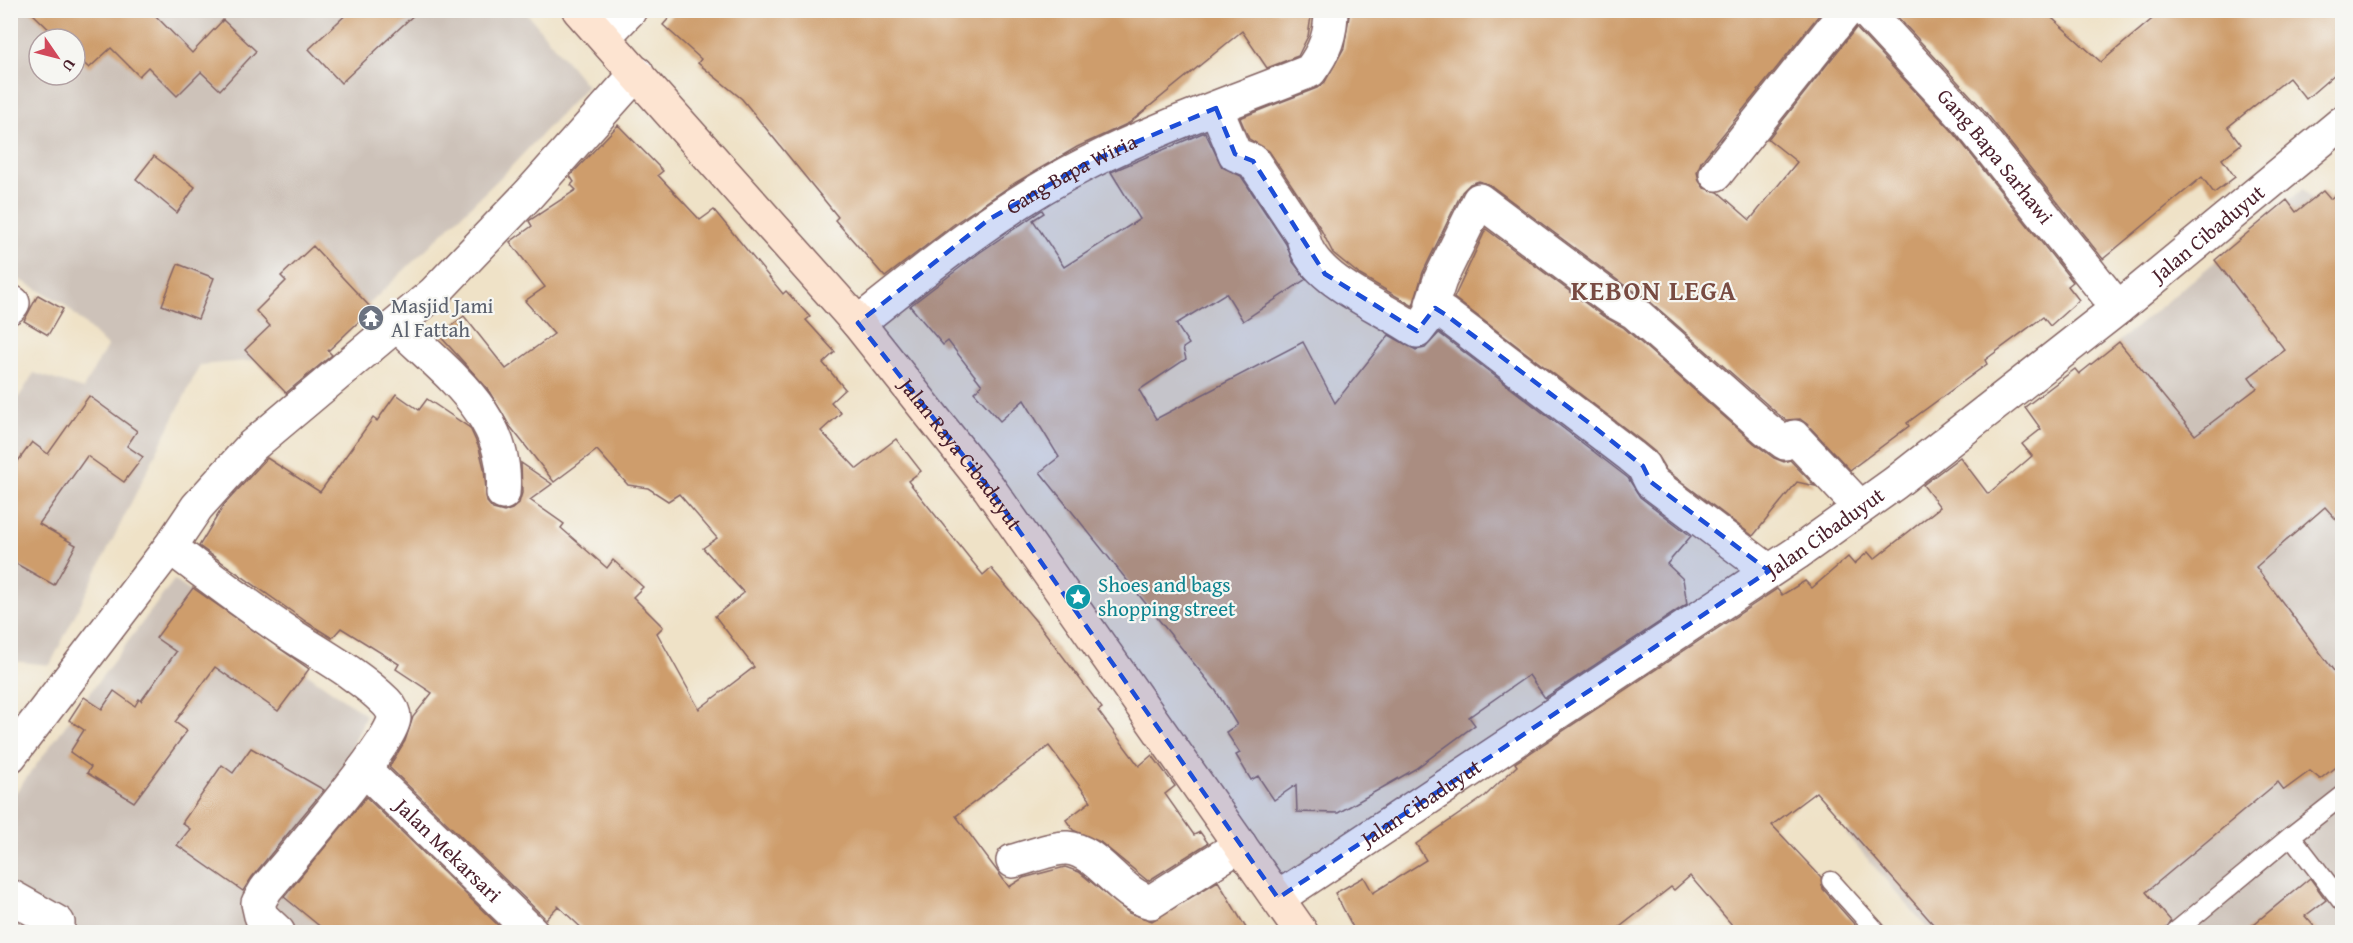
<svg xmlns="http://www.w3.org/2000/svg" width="2353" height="943" viewBox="0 0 2353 943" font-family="'Gentium Book Plus',serif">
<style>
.industrial{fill:#cdc2b9;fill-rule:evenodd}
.building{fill:#ce9d6c}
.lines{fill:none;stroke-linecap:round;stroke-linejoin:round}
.service-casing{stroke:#846362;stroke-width:21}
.minor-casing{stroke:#846362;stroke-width:36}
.tertiary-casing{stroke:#846362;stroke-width:36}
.secondary-casing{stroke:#846362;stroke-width:36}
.service{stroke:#fff;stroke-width:18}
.minor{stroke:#fff;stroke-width:33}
.tertiary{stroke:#fff;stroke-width:33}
.secondary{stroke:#fde4d1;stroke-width:33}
.marked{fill:#1d4ed8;fill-opacity:0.2;stroke:#1d4ed8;stroke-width:4.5;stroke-dasharray:12 8;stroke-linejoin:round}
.labels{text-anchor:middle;stroke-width:4.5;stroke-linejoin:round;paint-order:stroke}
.street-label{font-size:21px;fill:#4a1f2b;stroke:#f6f6f2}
.worship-label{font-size:21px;fill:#5b616d;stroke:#f6f6f2;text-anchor:start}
.culture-label{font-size:21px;fill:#0d838f;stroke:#f6f6f2;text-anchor:start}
.district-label{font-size:27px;font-weight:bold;letter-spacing:1.5px;fill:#784b42;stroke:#f6f6f2}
</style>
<rect width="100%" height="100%" fill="#f6f6f2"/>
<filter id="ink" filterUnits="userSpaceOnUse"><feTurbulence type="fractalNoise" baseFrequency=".0167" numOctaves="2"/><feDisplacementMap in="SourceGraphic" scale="12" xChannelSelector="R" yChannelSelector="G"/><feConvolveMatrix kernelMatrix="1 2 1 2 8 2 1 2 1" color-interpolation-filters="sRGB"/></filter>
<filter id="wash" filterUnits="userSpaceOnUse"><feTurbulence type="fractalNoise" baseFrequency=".008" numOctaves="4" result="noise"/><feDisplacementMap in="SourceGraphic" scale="24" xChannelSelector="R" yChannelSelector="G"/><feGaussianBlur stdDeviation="1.35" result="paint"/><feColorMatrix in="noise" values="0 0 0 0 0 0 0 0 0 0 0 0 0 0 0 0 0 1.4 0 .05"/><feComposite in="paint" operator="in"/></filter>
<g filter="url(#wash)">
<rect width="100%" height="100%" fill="#efe2c7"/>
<g class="industrial">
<path d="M11 11H525L587 86 507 171 367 306 270 359 200 365 50 665 11 661 10 411 34 373 83 389 107 346 63 303 11 275ZM39 39H75V75H39Z"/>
<path d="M2303 189 2342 236V932H1931L1846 834 2198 452 2108 350Z"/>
<path d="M174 580 366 715 337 782 510 932H11L10 800Z"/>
</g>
<g id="blocks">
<g class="building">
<path d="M29 10H150L192 53 223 20 256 51 220 90 201 72 177 96 148 67 139 76 111 48 89 68 75 55V39H59Z"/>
<path d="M351 10H419L341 83 309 49Z"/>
<path d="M676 10H1312L1308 36 1298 56 1267 68 1242 31 1129 123 1077 147 1015 183 957 222 885 277 835 220 838 217 742 99 698 63 701 59 663 25Z"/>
<path d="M1350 10H1823L1701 162 1697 172 1699 181 1704 188 1718 192 1750 220 1797 162 1768 139 1856 28 1954 133 2073 282 2068 286 2079 300 2050 326 2043 317 1985 360 1987 364 1907 423 1909 426 1850 470 1807 424 1800 419 1786 420 1778 414 1646 298 1624 285 1490 185 1479 181 1470 184 1462 192 1423 272 1413 306 1360 275 1333 253 1319 226 1269 151 1249 139 1240 118 1317 88 1325 82 1344 48Z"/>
<path d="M1891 10H2043L2101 62 2163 10H2343V67L2306 99 2289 78 2228 127 2241 144 2222 159 2235 177 2214 193 2202 177 2103 259 1983 109Z"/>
<path d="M618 125 663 171 658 175 700 220 714 210 783 294 786 291 810 317 806 320 835 352 823 363 845 389 831 402 841 413 821 431 857 469 896 439 921 471 908 481 983 575 991 568 1040 626 1102 708 1098 711 1139 766 1152 755 1175 786 1165 794 1194 835 1200 832 1208 843 1148 881 1100 842 1073 830 1066 820 1091 801 1049 746 956 816 1009 887 1023 878 1065 867 1079 872 1129 913 1152 921 1218 881 1249 933H587L558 906 546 919 389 767 405 741 413 717 432 693 396 669 399 664 341 628 332 638 308 623 199 546 224 505 267 458 320 492 373 418 377 421 396 394 419 410 427 399 470 428 479 448 484 468 487 502 493 509 504 512 512 509 519 503 522 493 521 463 552 484 530 500 564 524 561 528 607 568 613 560 643 587 633 597 663 627 657 633 699 709 754 667 715 616 744 593 703 548 717 538 679 494 668 501 648 488 628 485 597 450 554 482 509 425 487 388 439 335 464 316 506 369 554 334 525 301 545 287 510 242 532 226 529 221 530 220 576 190 571 185 574 182 570 176Z"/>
<path d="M1205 132 1222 167 1241 176 1286 244 1293 262 1306 279 1243 321 1226 293 1176 324 1189 344 1183 348 1186 359 1139 390 1156 419 1303 342 1335 403 1389 335 1416 350 1425 348 1439 333 1619 471 1628 478 1640 497 1691 536 1667 564 1683 579 1687 604 1545 698 1529 675 1469 717 1475 725 1415 769 1338 813 1297 812 1296 785 1274 800 1258 776 1251 780 1236 755 1240 753 1226 732 1237 725 1216 691 1040 472 1059 457 1024 400 1000 421 974 392 982 385 948 341 943 345 910 306 979 253 1042 210 1044 213 1033 220 1064 267 1140 219 1111 172Z"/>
<path d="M154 156 195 187 177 213 136 179Z"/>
<path d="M2343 189V527L2325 507 2256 567 2343 683V761L2320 779 2310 771 2284 790 2278 782 2146 892 2171 921 2164 933H1941L1816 792 1772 825 1821 877 1823 889 1862 933H1739L1690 876 1674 890 1671 887 1612 933H1356L1335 893 1364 877 1373 893 1426 860 1416 844 1484 797 1517 766 1515 763 1777 589 1782 595 1805 581 1812 588 1848 557 1854 564 1868 552 1874 559 1940 507 1923 485 1960 457 1988 494 2032 456 2022 444 2041 429 2025 407 2075 369 2079 374 2119 342 2195 435 2257 388 2249 377 2285 350 2215 260 2287 200 2296 212 2323 191 2330 199Z"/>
<path d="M1486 229 1603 316 1623 327 1754 443 1774 458 1784 462 1790 460 1815 486 1797 482 1753 536 1666 470 1655 452 1643 442 1454 298Z"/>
<path d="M313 246 372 309 328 351 332 355 286 393 245 350 270 326 256 311 286 281 281 276Z"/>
<path d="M178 264 214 278 198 319 162 305Z"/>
<path d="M38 295 63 309 48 335 24 321Z"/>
<path d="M89 396 137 431 127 446 143 457 124 482 87 456 39 524 76 545 54 585 13 562 10 565V472L32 442 48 454Z"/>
<path d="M193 588 309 669 278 711 215 667 175 722 187 731 134 802 87 773 91 767 70 752 84 730 69 720 84 697 102 709 114 691 135 706 139 699 141 701 176 652 156 638Z"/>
<path d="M251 748 324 790 252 877 243 891 177 845 190 829 182 823 222 765 233 773Z"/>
<path d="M366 797 506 933H328L284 897Z"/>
<path d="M2310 878 2326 900 2305 916 2320 933H2243Z"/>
</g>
</g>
</g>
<g filter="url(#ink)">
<use href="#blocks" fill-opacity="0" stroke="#846362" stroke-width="1.5"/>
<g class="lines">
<g class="service-casing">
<g id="service">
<path d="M2342 796 2291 836 2342 902"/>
<path d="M1831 881 1877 932"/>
<path d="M2175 932 2291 836"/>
</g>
</g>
<g class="minor-casing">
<g id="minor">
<path id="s1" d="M1865 10 1968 121 2118 308"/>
<path d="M604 37 630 10"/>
<path d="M1216 108 1235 154 1253 161 1303 236C1309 280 1383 306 1417 331L1435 308 1446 315 1631 456 1643 466 1651 482 1769 571"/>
<path d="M1716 174 1847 10"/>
<path d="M10 307 13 303"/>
<path d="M1435 308 1432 304 1440 280 1479 200 1614 301 1634 312 1766 429 1785 443 1794 437 1860 507"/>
<path id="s2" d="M858 323C931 265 1002 206 1086 164 1158 127 1235 101 1310 71 1325 51 1331 35 1331 10"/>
<path d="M397 325C447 374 510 416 503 493"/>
<path d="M10 756 170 547"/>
<path id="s3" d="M364 769 532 932"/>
<path d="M1013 861C1026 858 1054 847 1067 848 1099 851 1118 894 1151 902L1240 845"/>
<path d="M10 896 58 923"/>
<path d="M278 932 261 916 258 903 266 889C287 864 394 741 394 718 394 712 390 706 386 702 357 673 318 653 285 631 246 605 208 576 170 547L197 507 252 446 434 293 529 194 637 73"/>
</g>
</g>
<g class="tertiary-casing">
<g id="tertiary">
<path id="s4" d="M1278 898 1797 553 1895 483 2118 308 2342 123"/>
</g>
</g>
<g class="secondary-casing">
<g id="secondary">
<path id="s5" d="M579 10 858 323 989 488 1301 932"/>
</g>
</g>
<use href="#service" class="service"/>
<use href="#minor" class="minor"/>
<use href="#tertiary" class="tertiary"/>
<use href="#secondary" class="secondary"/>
</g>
</g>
<path class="marked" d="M1216 108 1235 154 1253 161 1325 274 1417 331 1435 308 1446 315 1588 422 1643 466 1651 482 1769 571 1278 898 989 488 858 323 988 220 1085 164Z"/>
<defs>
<g id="temple-disc" transform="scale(1.35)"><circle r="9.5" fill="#6b7280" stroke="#f6f6f2"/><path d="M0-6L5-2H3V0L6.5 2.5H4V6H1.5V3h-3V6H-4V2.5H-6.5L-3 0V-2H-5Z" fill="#fff"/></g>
<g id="sight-disc" transform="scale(1.35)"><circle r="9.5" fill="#0f9aa8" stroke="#f6f6f2"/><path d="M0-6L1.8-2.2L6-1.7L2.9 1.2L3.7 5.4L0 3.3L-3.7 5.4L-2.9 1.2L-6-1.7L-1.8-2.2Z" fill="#fff"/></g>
</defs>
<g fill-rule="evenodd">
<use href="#temple-disc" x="371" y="318"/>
<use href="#sight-disc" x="1078" y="597"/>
</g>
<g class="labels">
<g class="street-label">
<text dy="7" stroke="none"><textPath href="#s1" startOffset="196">Gang Bapa Sarhawi</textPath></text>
<text dy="7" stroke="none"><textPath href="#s2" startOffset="261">Gang Bapa Wiria</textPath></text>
<text dy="7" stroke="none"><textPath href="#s4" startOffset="1144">Jalan Cibaduyut</textPath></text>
<text dy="7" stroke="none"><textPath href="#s5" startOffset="586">Jalan Raya Cibaduyut</textPath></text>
<text dy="7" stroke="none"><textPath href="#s4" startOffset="658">Jalan Cibaduyut</textPath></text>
<text dy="7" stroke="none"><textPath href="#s4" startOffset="172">Jalan Cibaduyut</textPath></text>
<text dy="7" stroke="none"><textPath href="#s3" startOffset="117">Jalan Mekarsari</textPath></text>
</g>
<g class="worship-label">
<text x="391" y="313">Masjid Jami<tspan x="391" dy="24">Al Fattah</tspan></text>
</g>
<g class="culture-label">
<text x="1098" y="592">Shoes and bags<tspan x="1098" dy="24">shopping street</tspan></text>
</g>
<g class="district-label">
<text x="1654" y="300">KEBON LEGA</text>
</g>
</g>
<rect width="2353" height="943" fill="none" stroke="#f6f6f2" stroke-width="36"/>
<g transform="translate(57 57) rotate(125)"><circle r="28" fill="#f6f6f2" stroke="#b1a0a2" stroke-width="1.5"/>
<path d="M0-4.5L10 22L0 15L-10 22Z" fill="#d1495b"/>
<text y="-9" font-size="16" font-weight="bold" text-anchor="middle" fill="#4a1f2b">U</text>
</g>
</svg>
